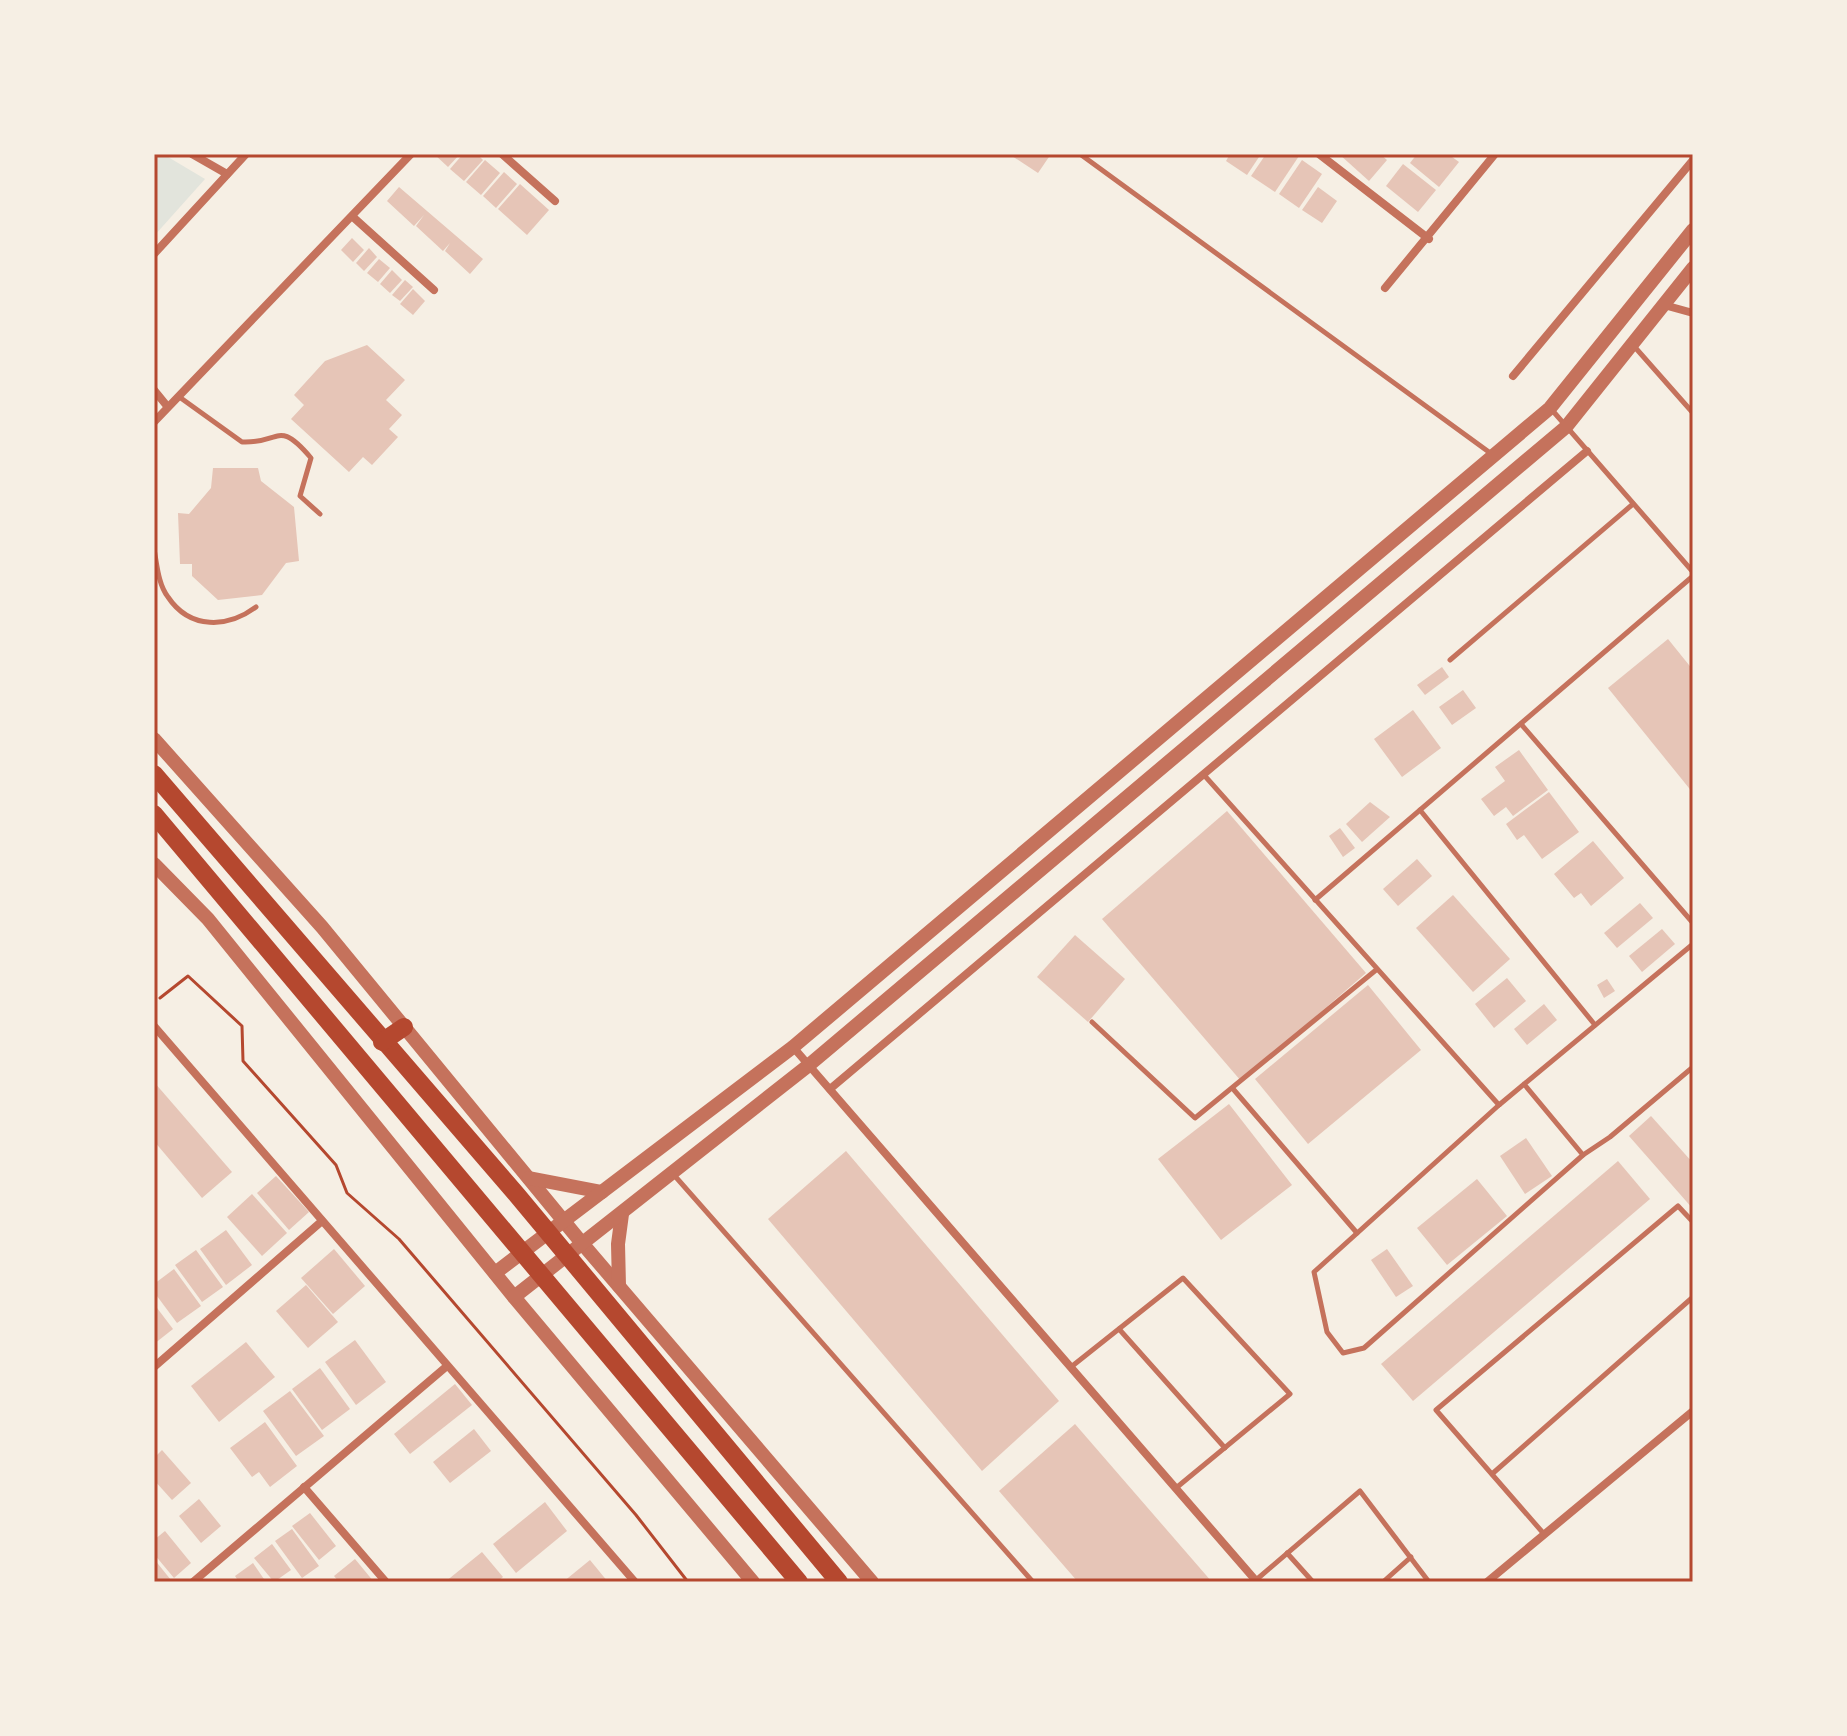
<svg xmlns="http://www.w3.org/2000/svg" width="1847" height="1736" viewBox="0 0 1847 1736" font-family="Barlow,sans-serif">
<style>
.green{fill:#e2e4dc}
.building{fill:#e6c5b7}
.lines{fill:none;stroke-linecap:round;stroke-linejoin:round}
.path{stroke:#b5482f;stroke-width:3}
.service{stroke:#c5725c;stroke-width:5}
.minor{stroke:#c5725c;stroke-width:8}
.tertiary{stroke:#c5725c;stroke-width:14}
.trunk{stroke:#b5482f;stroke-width:18}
.neatline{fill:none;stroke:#b5482f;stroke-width:3}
</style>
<rect width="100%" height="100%" fill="#f6efe4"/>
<path class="green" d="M154 154H163L205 179 154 236Z"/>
<g class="building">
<path d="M434 154H460L448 167Z"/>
<path d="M463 154H477L483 160 464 181 450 169Z"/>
<path d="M1009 154H1051L1038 173Z"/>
<path d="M1230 154H1261L1247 175 1226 161Z"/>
<path d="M1266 154 1299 156 1275 192 1251 176Z"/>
<path d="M1339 154H1380L1387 160 1369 181Z"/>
<path d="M1417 154H1448L1459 162 1439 187 1410 163Z"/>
<path d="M485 160 500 173 481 195 466 182Z"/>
<path d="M1302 160 1322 174 1299 208 1279 194Z"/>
<path d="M1403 164 1436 190 1418 212 1386 186Z"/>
<path d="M504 172 517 184 496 208 483 196Z"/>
<path d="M520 184 549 210 527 235 498 209Z"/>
<path d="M399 187 483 259 470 274 445 251 450 243 443 251 416 226 424 215 414 226 387 201Z"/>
<path d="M1318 187 1337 201 1322 223 1302 210Z"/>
<path d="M352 238 364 250 353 262 341 250Z"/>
<path d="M369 248 377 257 364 271 356 263Z"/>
<path d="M379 259 390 268 378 282 367 273Z"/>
<path d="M392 270 402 280 390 293 380 284Z"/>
<path d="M405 280 413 287 400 301 392 295Z"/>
<path d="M413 289 425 301 413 315 400 304Z"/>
<path d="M367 345 405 380 386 400 402 415 389 429 398 437 372 465 363 457 349 472 291 419 304 405 294 395 325 361Z"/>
<path d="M213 468H258L261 481 294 507 299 561 286 563 262 595 218 600 192 576V564H180L178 513 189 514 211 488Z"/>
<path d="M1668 639 1693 670V793L1608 688Z"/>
<path d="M1442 667 1449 677 1425 695 1417 685Z"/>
<path d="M1463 690 1476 708 1452 725 1439 707Z"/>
<path d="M1413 710 1441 748 1402 777 1374 739Z"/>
<path d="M1519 750 1548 790 1513 816 1506 807 1494 816 1481 799 1505 781 1495 767Z"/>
<path d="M1549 792 1579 832 1542 859 1524 835 1517 840 1506 824Z"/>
<path d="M1370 802 1390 817 1362 842 1346 824Z"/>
<path d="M1227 811 1366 973 1241 1081 1102 919Z"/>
<path d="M1340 828 1355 848 1343 857 1329 836Z"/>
<path d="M1593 841 1624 878 1591 906 1581 893 1574 898 1554 874Z"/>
<path d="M1417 859 1432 876 1398 906 1383 889Z"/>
<path d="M1453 895 1510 959 1473 992 1416 928Z"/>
<path d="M1640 903 1653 918 1617 948 1604 933Z"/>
<path d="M1662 929 1675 944 1642 972 1629 956Z"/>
<path d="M1075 935 1125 979 1088 1022 1037 977Z"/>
<path d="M1507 978 1526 1001 1494 1028 1475 1004Z"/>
<path d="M1607 979 1615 991 1604 998 1597 985Z"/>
<path d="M1368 985 1421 1050 1308 1144 1255 1079Z"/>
<path d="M1544 1004 1557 1020 1527 1045 1514 1029Z"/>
<path d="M154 1082 232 1172 202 1198 154 1141Z"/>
<path d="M1229 1104 1292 1185 1221 1240 1158 1159Z"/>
<path d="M1651 1116 1693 1163V1209L1629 1136Z"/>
<path d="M1526 1138 1552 1176 1525 1194 1500 1156Z"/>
<path d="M846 1151 1059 1401 982 1471 768 1219Z"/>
<path d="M1618 1161 1650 1199 1413 1401 1381 1364Z"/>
<path d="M276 1176 309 1212 289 1230 257 1193Z"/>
<path d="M1477 1179 1507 1216 1447 1265 1417 1228Z"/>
<path d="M252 1194 287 1233 262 1256 227 1217Z"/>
<path d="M226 1230 252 1265 226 1285 200 1249Z"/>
<path d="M334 1249 365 1286 333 1314 301 1278Z"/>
<path d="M1387 1249 1413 1286 1396 1297 1371 1260Z"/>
<path d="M196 1250 223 1287 202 1302 175 1265Z"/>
<path d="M174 1269 201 1306 177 1323 154 1292V1284Z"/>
<path d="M306 1285 338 1322 308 1348 276 1311Z"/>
<path d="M154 1304 173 1329 154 1344Z"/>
<path d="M355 1340 386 1382 356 1405 325 1362Z"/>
<path d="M246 1342 275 1377 219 1422 191 1386Z"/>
<path d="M320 1368 350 1409 322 1430 292 1389Z"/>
<path d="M455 1384 472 1405 410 1454 394 1434Z"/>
<path d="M290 1391 324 1436 296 1456 263 1411Z"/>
<path d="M265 1422 297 1466 270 1487 259 1472 252 1477 230 1448Z"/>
<path d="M1075 1424 1212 1582H1078L999 1491Z"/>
<path d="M474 1429 491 1451 450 1483 433 1462Z"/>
<path d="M162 1450 191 1483 172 1500 154 1480V1458Z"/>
<path d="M199 1499 221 1526 201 1543 179 1516Z"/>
<path d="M545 1502 567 1531 516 1573 493 1544Z"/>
<path d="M310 1513 336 1546 319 1560 292 1526Z"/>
<path d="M292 1529 319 1566 302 1578 275 1541Z"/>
<path d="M165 1531 191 1563 174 1578 154 1554V1540Z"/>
<path d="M272 1544 291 1570 274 1582 254 1558Z"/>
<path d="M482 1552 503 1577 497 1582H445Z"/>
<path d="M154 1559 171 1580 169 1582H154Z"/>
<path d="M355 1559 374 1582H339L334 1576Z"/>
<path d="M590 1560 608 1582H563Z"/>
<path d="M253 1563 266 1582H239L235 1576Z"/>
</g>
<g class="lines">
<path class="path" d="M160 998 188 976 242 1026 243 1061 336 1165 347 1193 399 1239 636 1515 688 1582"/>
<g class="service">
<path d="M1080 154 1493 455"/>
<path d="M1633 345 1693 413"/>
<path d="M178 396 242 442C281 444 277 418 311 458L300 496 320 514"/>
<path d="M1552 410 1693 572"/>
<path d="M154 549C157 564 158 584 168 597 190 630 228 628 256 607"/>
<path d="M1450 660 1633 504"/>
<path d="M1521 724 1693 923"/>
<path d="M1204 775 1499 1105"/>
<path d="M1420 810 1595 1025"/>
<path d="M1315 900 1693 576"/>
<path d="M1092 1022 1195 1118 1376 970"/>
<path d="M1524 1084 1583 1155 1364 1348 1343 1353 1327 1332 1314 1272 1499 1105 1693 944"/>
<path d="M1234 1090 1357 1233"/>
<path d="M1583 1155 1610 1137 1693 1067"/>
<path d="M674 1175 1033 1582"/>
<path d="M1119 1329 1225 1448"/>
<path d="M1071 1367 1183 1278 1290 1394 1176 1488"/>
<path d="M1492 1474 1693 1297"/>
<path d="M1544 1534 1436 1410 1678 1206 1693 1222"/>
<path d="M1287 1553 1313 1582"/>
<path d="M1256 1580 1360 1491 1429 1582"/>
<path d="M1383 1582 1411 1557"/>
</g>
<g class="minor">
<path d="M192 154 227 174"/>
<path d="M502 154 555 201"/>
<path d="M1319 154 1429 239"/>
<path d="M353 217 434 290"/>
<path d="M154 254 246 154"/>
<path d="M1385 288 1495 154"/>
<path d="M1664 305 1693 313"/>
<path d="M1513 376 1693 160"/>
<path d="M154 390 167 406"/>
<path d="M154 422 411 154"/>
<path d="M154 1026 635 1582"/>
<path d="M793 1047 1257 1582"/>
<path d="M830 1089 1587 451"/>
<path d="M154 1367 322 1221"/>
<path d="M304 1487 386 1582"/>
<path d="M193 1582 447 1366"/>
<path d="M1487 1582 1693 1411"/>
</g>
<g class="tertiary">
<path d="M154 739 322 927 581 1242 872 1582"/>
<path d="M154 864 208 919 514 1297 753 1582"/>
<path d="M529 1178 602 1192"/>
<path d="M495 1273 793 1047 1550 408 1693 230"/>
<path d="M619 1286 618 1244 622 1214"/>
<path d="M514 1297 809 1065 1566 427 1693 268"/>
</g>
<g class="trunk">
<path d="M154 774 517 1195 839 1582"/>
<path d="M154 814 799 1582"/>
<path d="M382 1042 404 1027"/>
</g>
</g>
<rect width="1847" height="1736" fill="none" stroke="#f6efe4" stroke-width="312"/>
<rect x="156" y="156" width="1535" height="1424" class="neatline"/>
</svg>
